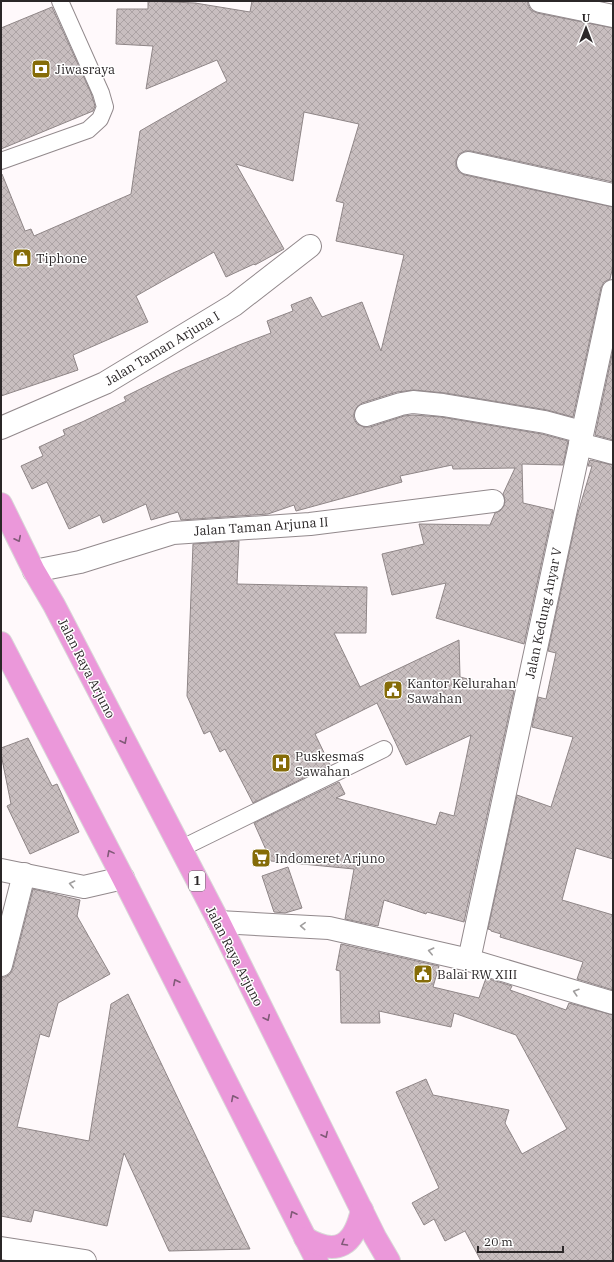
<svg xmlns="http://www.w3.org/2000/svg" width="614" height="1262" viewBox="0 0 614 1262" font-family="'IBM Plex Serif',serif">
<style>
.building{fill:url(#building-cross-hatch);stroke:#8f8687}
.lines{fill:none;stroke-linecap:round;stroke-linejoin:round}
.service-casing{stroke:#92898c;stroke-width:18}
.minor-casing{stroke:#92898c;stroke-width:24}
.trunk-casing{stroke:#d9d8d8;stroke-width:24}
.service{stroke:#fff;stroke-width:16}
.minor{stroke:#fff;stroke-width:22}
.trunk{stroke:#eb98da;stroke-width:22}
.oneway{stroke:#815a78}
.oneway2{stroke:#a09e9e}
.labels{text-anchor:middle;stroke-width:3;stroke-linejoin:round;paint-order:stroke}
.shield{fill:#fff;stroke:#6b6868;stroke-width:1}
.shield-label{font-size:12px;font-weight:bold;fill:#2b2728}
.poi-label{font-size:13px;fill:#2b2728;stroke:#fff;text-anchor:start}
.street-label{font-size:13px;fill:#2b2728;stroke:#fff}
</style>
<defs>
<pattern id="building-cross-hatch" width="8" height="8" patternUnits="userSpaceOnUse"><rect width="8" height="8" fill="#c8bebf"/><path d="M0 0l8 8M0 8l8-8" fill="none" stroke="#aca3a4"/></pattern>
</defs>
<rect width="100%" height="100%" fill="#fff9fb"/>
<g class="building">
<path d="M148 1 195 3 250 12 252 1H525L528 2V5L531 10 537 13 613 28V182L471 151H465L459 154 456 161V166L459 172 465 175 613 207V266L610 279 604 282 601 288 573 417 547 410 445 393 414 390 397 392 362 403 357 407 354 413V419L357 424 364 427H370L404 416 413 415 441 417 542 434 568 441 563 465 522 464 523 503 553 510 524 644 436 618 446 583 392 595 382 554 424 544 419 524 490 525 495 513 500 511 504 506 505 500 503 494 515 468 453 469 452 465 400 476 402 482 296 511 294 505 268 514 181 520 178 512 151 520 146 504 103 523 100 515 69 529 47 482 32 489 21 466 43 456 39 447 65 435 63 430 82 422 126 401 124 397 173 373 239 345 271 333 267 321 293 311 291 305 311 297 322 317 362 302 381 351 404 255 336 241 344 203 336 201 359 124 304 112 293 181 236 164 284 249 255 265 254 264 226 277 214 252 136 296 148 322 73 355 78 370 1 396V174H2L25 231 31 229 34 236 131 194 140 131 227 81 217 60 146 89 153 46 116 44 117 9H148Z"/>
<path d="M52 7 91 93 95 106 93 111 1 149V28Z"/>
<path d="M613 350V440L595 435Z"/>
<path d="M590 460 613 465V859L576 848 562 900 613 915V990L577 979 583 962 500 937 501 934 491 931V930L488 929 517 795 551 807 573 737 532 727 538 697 546 699 556 653 548 651 577 516 592 466H588Z"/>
<path d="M239 541 237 584 367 587 366 633H334L360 687 459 640 460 677 514 691 464 922 427 912 426 914 384 900 378 926 345 919 354 869 271 861 254 823 339 782 345 794 336 798 436 825 440 812 454 816 471 735 406 765 377 703 315 734 330 765 253 803 225 749 220 752 210 731 204 734 187 696 193 544Z"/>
<path d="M28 738 52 786 57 784 79 832 30 854 7 806 11 804 1 754V748Z"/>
<path d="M288 867 302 908 285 913 274 912 262 876Z"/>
<path d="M33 889 80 900 77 916 110 974 58 1003 49 1037 40 1034 17 1127 89 1141 111 1004 128 994 250 1249 169 1251 124 1153 107 1226 34 1210 31 1222 1 1216V977H5L10 974 13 968Z"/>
<path d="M341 944 439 966 433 987 479 998 486 978 512 986 510 990 566 1010 569 1003 613 1015V1261H481L465 1231 445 1241 434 1219 424 1225 412 1203 439 1188 396 1092 426 1079 433 1095 509 1110 505 1123 522 1154 567 1129 516 1035 454 1013 451 1027 379 1011 380 1023H341L340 971 336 970Z"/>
</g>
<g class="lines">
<g class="service-casing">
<g id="service">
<path d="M1 161 88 130 100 119 105 107 101 93 60 1"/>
<path d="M180 849 384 749"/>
</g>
</g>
<g class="minor-casing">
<g id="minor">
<path d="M540 1 613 16"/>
<path d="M468 163 613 195"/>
<path d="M366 415 401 404 413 402 443 405 545 422 582 432"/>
<path d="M1 428 105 383 234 305 310 246"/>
<path d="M580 444 613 453"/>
<path d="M34 571 80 562 173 533 310 524 493 501"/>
<path d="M1 870 84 887 123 878"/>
<path d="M219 922 329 928 469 960 613 1003"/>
<path d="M469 960 613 291"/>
<path d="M1 965 24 874"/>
<path d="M1 1248 85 1261"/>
</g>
</g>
<g class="trunk-casing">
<g id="trunk">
<path d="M1 504 34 571 54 605 219 922 375 1237 389 1261"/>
<path d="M1 643 123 878 317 1261"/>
<path d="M305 1238C338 1257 354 1245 362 1210"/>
</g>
</g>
<use href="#service" class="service"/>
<use href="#minor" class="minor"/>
<use href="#trunk" class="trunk"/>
</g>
<defs><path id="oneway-chevron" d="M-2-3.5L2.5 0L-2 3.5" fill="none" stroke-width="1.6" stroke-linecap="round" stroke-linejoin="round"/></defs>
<g class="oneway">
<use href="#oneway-chevron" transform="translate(18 539) rotate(64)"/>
<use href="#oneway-chevron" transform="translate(124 741) rotate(63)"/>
<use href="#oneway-chevron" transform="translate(110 853) rotate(-118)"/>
<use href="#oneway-chevron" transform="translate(176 982) rotate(-117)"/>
<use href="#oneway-chevron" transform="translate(267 1018) rotate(64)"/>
<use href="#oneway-chevron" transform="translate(234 1098) rotate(-117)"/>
<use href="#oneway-chevron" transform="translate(325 1135) rotate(64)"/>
<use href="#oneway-chevron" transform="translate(293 1214) rotate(-117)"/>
<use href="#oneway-chevron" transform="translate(344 1243) rotate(150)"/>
</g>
<g class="oneway2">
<use href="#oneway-chevron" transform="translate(72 884) rotate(-168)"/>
<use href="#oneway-chevron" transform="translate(303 926) rotate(-177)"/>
<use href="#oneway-chevron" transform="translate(431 951) rotate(-167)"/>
<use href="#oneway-chevron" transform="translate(576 992) rotate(-163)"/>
</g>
<defs>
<g id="bank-square" transform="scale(1)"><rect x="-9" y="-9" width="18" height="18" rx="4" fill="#856c08" stroke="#fff"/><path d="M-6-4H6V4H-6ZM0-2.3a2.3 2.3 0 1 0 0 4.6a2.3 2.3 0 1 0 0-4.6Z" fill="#fff"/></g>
<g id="shop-square" transform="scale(1)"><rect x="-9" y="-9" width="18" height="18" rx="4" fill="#856c08" stroke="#fff"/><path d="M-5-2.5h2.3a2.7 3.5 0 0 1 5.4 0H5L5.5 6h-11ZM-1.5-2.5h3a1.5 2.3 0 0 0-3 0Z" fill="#fff"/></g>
<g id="civic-square" transform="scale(1)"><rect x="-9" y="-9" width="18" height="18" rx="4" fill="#856c08" stroke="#fff"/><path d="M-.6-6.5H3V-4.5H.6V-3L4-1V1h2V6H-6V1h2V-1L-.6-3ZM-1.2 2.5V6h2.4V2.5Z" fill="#fff"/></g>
<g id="hospital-square" transform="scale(1)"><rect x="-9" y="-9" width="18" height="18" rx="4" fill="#856c08" stroke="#fff"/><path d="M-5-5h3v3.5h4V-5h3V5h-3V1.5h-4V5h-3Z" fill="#fff"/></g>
<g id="supermarket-square" transform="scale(1)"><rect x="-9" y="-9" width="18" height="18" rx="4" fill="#856c08" stroke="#fff"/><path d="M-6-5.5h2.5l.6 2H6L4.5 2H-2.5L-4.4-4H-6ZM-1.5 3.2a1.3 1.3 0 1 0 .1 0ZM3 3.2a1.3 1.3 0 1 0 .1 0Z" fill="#fff"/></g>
</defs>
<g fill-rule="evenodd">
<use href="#bank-square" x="41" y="69"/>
<use href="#shop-square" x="22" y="258"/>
<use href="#civic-square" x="393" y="690"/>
<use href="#hospital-square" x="281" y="763"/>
<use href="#supermarket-square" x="261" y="858"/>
<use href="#civic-square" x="423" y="974"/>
</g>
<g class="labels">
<rect class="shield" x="189" y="871" width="16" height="20" rx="3"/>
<g class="shield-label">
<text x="197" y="885">1</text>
</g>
<g class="poi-label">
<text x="55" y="74">Jiwasraya</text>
<text x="36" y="263">Tiphone</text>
<text x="407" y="688">Kantor Kelurahan<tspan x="407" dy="15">Sawahan</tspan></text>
<text x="295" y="761">Puskesmas<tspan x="295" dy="15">Sawahan</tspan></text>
<text x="275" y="863">Indomeret Arjuno</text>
<text x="437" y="979">Balai RW XIII</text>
</g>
<g class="street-label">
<text transform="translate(162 348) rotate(-31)" y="5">Jalan Taman Arjuna I</text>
<text transform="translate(261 526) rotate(-4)" y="5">Jalan Taman Arjuna II</text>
<text transform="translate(543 613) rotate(-78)" y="5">Jalan Kedung Anyar V</text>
<text transform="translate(87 668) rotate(63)" y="5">Jalan Raya Arjuno</text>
<text transform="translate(235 956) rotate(63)" y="5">Jalan Raya Arjuno</text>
</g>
</g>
<rect width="614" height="1262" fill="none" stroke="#2b2728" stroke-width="4"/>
<g transform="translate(586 28)" stroke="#ffffff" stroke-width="3" paint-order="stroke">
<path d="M0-3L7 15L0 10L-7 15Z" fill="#2b2728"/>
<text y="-6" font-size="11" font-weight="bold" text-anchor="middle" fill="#2b2728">U</text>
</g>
<path d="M478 1246v6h85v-6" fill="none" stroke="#2b2728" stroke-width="2"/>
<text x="484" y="1246" font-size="12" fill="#2b2728" stroke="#ffffff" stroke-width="3" paint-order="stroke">20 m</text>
</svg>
